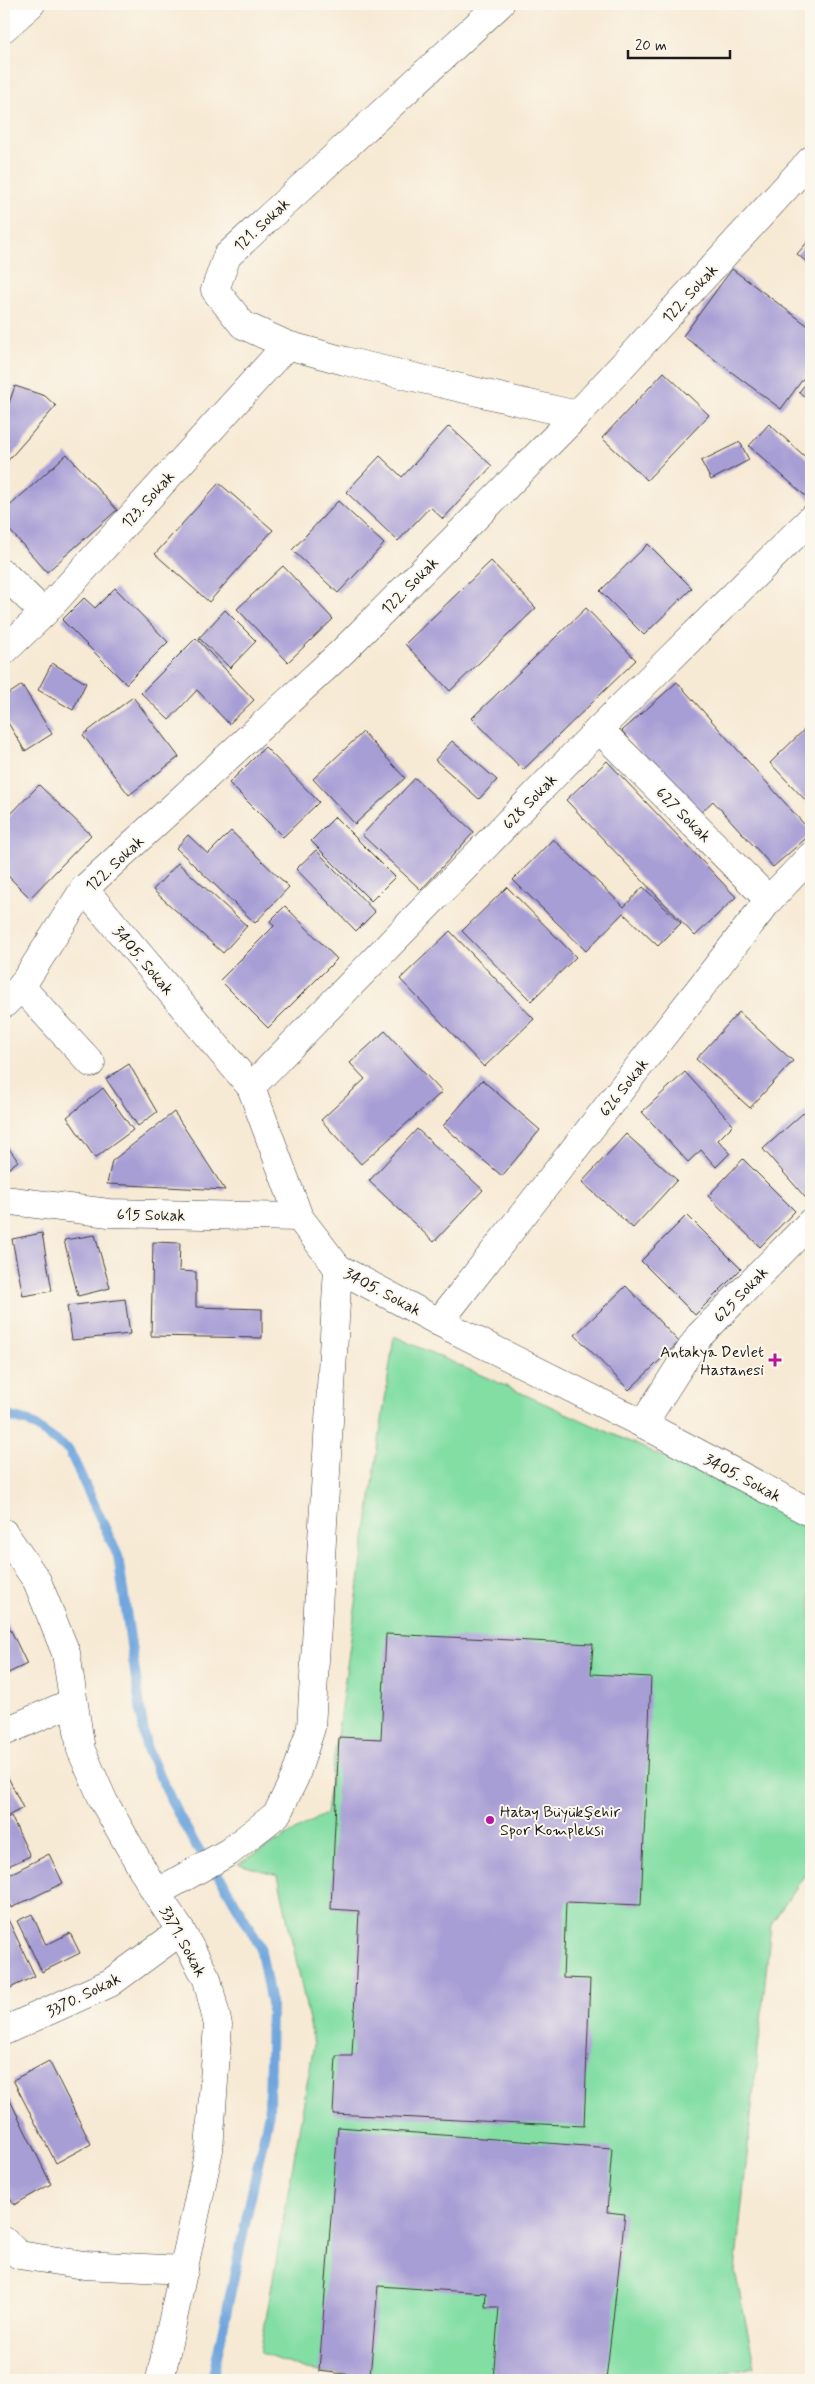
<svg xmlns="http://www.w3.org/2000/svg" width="815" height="2384" viewBox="0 0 815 2384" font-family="Mynerve,sans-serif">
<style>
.green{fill:#83dea4;stroke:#507d60}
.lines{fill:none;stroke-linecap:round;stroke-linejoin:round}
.stream{stroke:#6fa6dd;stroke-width:10}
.building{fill:#a79ed5}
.minor-casing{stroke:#3d3b38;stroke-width:29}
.minor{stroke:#fff;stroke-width:28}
.poi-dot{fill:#b5179e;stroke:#fbf7ec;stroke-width:2}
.labels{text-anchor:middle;stroke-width:4;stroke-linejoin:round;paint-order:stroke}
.street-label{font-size:16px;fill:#1c1c1c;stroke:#fbf7ec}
.poi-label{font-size:16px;fill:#1c1c1c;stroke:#fbf7ec;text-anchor:end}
</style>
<rect width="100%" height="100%" fill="#fbf7ec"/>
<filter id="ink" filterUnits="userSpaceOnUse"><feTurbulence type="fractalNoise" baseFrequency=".02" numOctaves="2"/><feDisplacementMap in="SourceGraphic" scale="10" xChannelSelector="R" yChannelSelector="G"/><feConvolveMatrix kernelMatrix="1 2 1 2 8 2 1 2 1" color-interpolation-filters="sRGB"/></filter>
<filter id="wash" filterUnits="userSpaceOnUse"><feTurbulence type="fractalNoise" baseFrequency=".0096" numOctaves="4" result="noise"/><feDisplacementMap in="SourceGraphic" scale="20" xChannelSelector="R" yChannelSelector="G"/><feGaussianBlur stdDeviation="1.12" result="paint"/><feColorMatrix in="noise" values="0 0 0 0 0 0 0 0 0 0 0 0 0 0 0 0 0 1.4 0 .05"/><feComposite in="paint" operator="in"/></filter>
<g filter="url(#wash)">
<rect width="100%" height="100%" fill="#f7ead5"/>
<path class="green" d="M394 1336 811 1523V1866L771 1924 735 2271 755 2367 695 2380H389L306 2370 260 2353 314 2044 278 1875 238 1864 326 1813Z"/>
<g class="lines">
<path class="stream" d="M4 1415 29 1422 69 1450 118 1556 146 1747 176 1810 196 1846 223 1882 260 1946 271 2004 269 2112 212 2380"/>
</g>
<g id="blocks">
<g class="building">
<path d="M811 238V266L797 254Z"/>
<path d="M732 269 811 328V368L781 409 683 336Z"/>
<path d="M664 372 709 415 647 480 602 438Z"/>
<path d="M811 377V402L799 392Z"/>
<path d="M15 386 45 396 56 406 4 465V417Z"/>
<path d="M769 424 811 462V501L749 446Z"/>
<path d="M449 426 492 466 443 519 430 507 398 541 346 492 380 456 402 477Z"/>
<path d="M740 442 749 460 711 480 701 461Z"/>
<path d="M67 454 117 510 47 572 4 524V511Z"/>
<path d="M219 483 273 530 209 602 155 554Z"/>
<path d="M338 501 384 544 338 593 292 550Z"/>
<path d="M648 544 692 588 644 635 600 591Z"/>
<path d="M491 561 536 608 450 691 405 644Z"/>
<path d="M283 566 333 619 288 662 237 609Z"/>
<path d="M115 588 168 642 126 684 62 620 84 598 95 608Z"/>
<path d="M586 608 636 660 523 770 472 718Z"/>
<path d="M225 610 256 641 230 668 199 638Z"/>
<path d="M196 638 254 700 229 724 197 690 169 720 141 693Z"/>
<path d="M52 663 86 683 73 710 38 690Z"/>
<path d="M677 682 811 832V834L773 867 713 801 697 816 622 731Z"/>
<path d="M22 685 52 734 25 751 4 716V697Z"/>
<path d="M133 697 179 757 129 795 83 735Z"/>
<path d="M811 723V806L770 763Z"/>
<path d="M363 732 405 778 355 824 313 779Z"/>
<path d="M452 741 497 780 479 799 435 760Z"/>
<path d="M265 747 319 802 283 837 229 783Z"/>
<path d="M607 761 736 897 695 936 566 800Z"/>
<path d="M415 778 474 832 421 890 362 835Z"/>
<path d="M39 785 91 835 30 898 4 872V821Z"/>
<path d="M335 817 395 877 371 901 311 841Z"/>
<path d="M231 831 289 887 255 923 176 848 188 835 208 854Z"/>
<path d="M553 839 624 907 643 887 681 923 658 946 623 913 586 951 513 880Z"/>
<path d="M316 850 375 912 356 931 296 869Z"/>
<path d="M178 863 247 926 223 953 153 890Z"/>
<path d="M507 887 576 957 531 1001 462 931Z"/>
<path d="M285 906 337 959 268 1028 220 980 274 926 270 921Z"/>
<path d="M450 931 534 1019 484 1067 400 979Z"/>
<path d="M739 1012 793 1061 750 1108 696 1059Z"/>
<path d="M385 1031 442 1092 361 1164 321 1120 365 1079 350 1063Z"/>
<path d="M129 1064 157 1112 138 1126 106 1079Z"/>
<path d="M685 1072 733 1125 718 1140 730 1153 716 1167 701 1150 688 1162 642 1112Z"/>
<path d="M482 1080 540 1130 502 1176 443 1126Z"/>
<path d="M103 1088 133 1130 95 1158 67 1117Z"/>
<path d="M811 1106V1204L763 1149Z"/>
<path d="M174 1112 225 1190 107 1184 112 1161Z"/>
<path d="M417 1129 483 1190 434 1242 369 1181Z"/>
<path d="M626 1134 677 1180 633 1228 582 1182Z"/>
<path d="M4 1142 18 1161 4 1172Z"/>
<path d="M743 1159 795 1211 760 1247 708 1196Z"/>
<path d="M687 1215 741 1269 695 1315 641 1261Z"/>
<path d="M42 1233 52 1291 23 1296 12 1239Z"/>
<path d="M95 1235 110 1288 78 1296 64 1240Z"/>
<path d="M153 1242 180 1243 179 1271 196 1272V1307L262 1309V1338L151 1336Z"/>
<path d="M626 1286 679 1342 629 1390 575 1335Z"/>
<path d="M125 1299 130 1334 72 1340 67 1306Z"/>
<path d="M4 1616 27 1664 4 1675Z"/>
<path d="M386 1634 593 1644 591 1674 651 1677 641 1905 566 1902 563 1978 590 1979 584 2126 333 2114 336 2056H352L359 1911 331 1909 339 1737 381 1739Z"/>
<path d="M4 1769 23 1808 4 1818Z"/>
<path d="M11 1816 30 1856 4 1868V1820Z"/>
<path d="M49 1854 63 1883 11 1908 4 1892V1877Z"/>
<path d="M4 1911 35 1976 4 1991Z"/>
<path d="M32 1914 46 1945 70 1933 80 1953 42 1972 17 1921Z"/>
<path d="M49 2061 91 2144 56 2163 13 2080Z"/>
<path d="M4 2088 51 2184 14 2205 4 2185Z"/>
<path d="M338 2127 612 2148 607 2212 625 2214 606 2380H493L499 2307H485L486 2293 378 2286 370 2377 319 2371Z"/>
</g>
</g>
</g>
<g filter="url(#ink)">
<use href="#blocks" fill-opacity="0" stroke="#3d3b38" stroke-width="1"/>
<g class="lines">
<g class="minor-casing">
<g id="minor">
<path d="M500 4 227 256 215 290 243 325 287 345 345 361 577 415"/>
<path d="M4 28 31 4"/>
<path d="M4 574 44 613"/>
<path d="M4 651 44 613 287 345"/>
<path d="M599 729 769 900"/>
<path d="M84 889 251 1087 299 1217 338 1268 439 1322 643 1424 811 1513"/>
<path d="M21 987 91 1063"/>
<path d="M4 1004 21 987 84 889 342 652 577 415 811 160"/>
<path d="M251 1087 599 729 811 519"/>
<path d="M4 1200 109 1213 299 1217"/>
<path d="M439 1322 769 900 811 856"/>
<path d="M643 1424 699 1336 811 1222"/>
<path d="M4 1533 37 1581 66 1653 81 1750 104 1802 156 1893 181 1931 207 1979 218 2025 209 2150 160 2380"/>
<path d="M4 1732 73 1702"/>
<path d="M156 1893 229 1852 277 1814 295 1777 311 1728 338 1268"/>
<path d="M4 2031 110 1983 181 1931"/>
<path d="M4 2241 19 2255 84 2265 184 2270"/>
</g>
</g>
<use href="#minor" class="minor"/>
</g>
</g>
<g class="poi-dot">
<path d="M772.5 1352.5h5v5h5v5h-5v5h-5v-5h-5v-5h5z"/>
<circle cx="490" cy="1820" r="5"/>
</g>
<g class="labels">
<g class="street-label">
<text transform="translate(261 224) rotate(-43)" y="6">121. Sokak</text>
<text transform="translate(689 293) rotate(-47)" y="6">122. Sokak</text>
<text transform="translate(147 499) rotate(-48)" y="6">123. Sokak</text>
<text transform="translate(409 585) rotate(-45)" y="6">122. Sokak</text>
<text transform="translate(529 801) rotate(-46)" y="6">628 Sokak</text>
<text transform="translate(684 814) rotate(45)" y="6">627 Sokak</text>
<text transform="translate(114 863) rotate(-43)" y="6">122. Sokak</text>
<text transform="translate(144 960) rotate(50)" y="6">3405. Sokak</text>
<text transform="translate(623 1087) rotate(-52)" y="6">626 Sokak</text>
<text transform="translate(151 1214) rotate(1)" y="6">615 Sokak</text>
<text transform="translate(383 1291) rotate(28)" y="6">3405. Sokak</text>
<text transform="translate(740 1294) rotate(-46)" y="6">625 Sokak</text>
<text transform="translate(743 1477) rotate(28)" y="6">3405. Sokak</text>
<text transform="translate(184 1941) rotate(61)" y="6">3371. Sokak</text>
<text transform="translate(83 1994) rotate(-26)" y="6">3370. Sokak</text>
</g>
<g class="poi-label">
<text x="764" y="1357">Antakya Devlet<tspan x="764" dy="18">Hastanesi</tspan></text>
<text x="500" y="1817" text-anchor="start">Hatay Büyükşehir<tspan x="500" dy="18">Spor Kompleksi</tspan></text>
</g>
</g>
<rect width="815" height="2384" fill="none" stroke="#fbf7ec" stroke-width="20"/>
<path d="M628 50v8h102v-8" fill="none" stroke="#1c1c1c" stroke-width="2.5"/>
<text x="635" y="50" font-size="15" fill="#1c1c1c" stroke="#fbf7ec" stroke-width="4" paint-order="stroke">20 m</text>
</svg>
